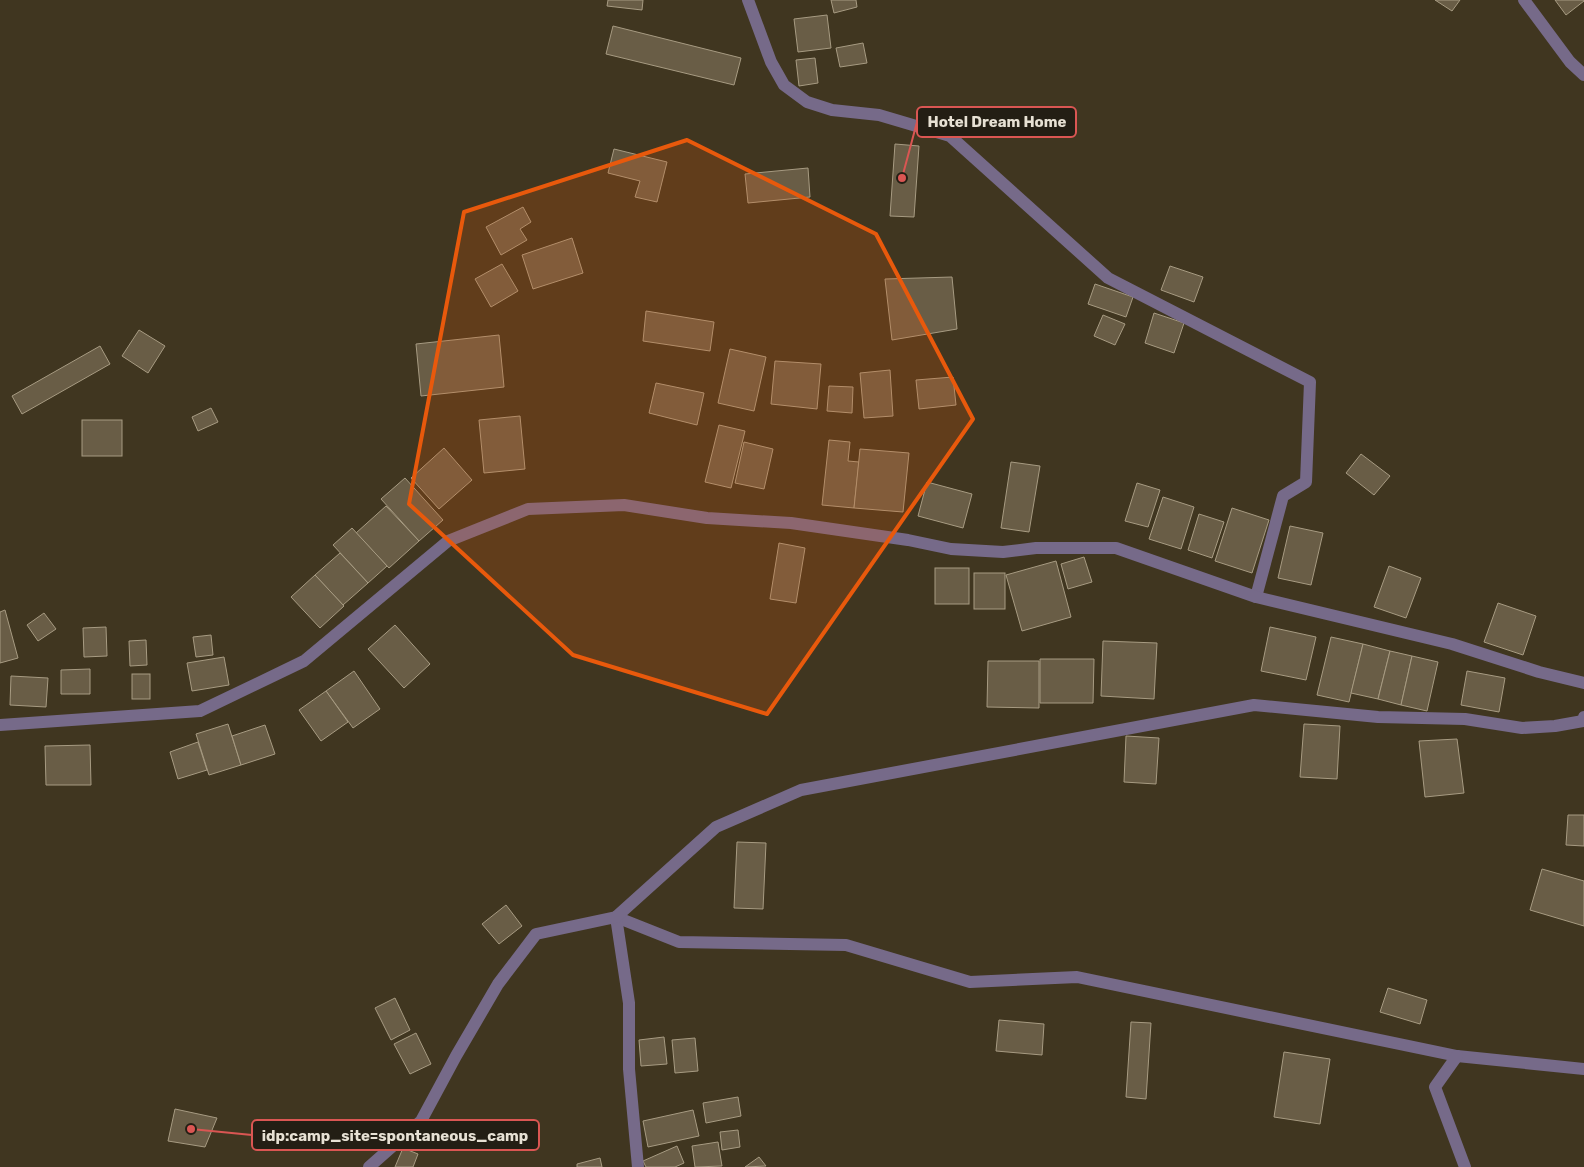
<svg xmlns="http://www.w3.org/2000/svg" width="1584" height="1167" viewBox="0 0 1584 1167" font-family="Rubik,sans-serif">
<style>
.building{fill:#695d46;stroke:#a79b82}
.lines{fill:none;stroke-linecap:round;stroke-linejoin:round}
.minor{stroke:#766a89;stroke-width:12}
.marked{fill:#e8590c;fill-opacity:0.2;stroke:#e8590c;stroke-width:4;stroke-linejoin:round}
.leader{fill:none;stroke:#da5653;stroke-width:2}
.callout-dot{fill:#da5653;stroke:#231e14;stroke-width:2}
.callout{fill:#231e14;stroke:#da5653;stroke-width:2}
.callout-label{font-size:15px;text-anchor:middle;font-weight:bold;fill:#e7e1d4}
</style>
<rect width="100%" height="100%" fill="#403620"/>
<g class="building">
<path d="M608 0H643L642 10 607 6Z"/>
<path d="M831 0H856L857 7 834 13Z"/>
<path d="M1435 0H1460L1452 11Z"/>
<path d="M1555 0H1584V1L1566 15Z"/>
<path d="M827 15 831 48 798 52 794 19Z"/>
<path d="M613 26 741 58 734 85 606 54Z"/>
<path d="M863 43 867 63 840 67 836 48Z"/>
<path d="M815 58 818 83 799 86 796 60Z"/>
<path d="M895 144 919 146 914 217 890 216Z"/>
<path d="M614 149 667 162 657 202 635 197 640 181 608 173Z"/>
<path d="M808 168 810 197 748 203 745 174Z"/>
<path d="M523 207 531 222 520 229 527 240 501 255 486 227Z"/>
<path d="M572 238 583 273 533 289 522 255Z"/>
<path d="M502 264 518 291 491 307 475 279Z"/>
<path d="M1170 266 1203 277 1194 302 1161 290Z"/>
<path d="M952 277 957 329 892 340 885 279Z"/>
<path d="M1095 284 1133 297 1126 317 1088 304Z"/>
<path d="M646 311 714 322 710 351 643 341Z"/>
<path d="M1154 313 1184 323 1174 353 1145 343Z"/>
<path d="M1103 315 1125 324 1115 345 1094 336Z"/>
<path d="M139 330 165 346 148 373 122 356Z"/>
<path d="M499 335 504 387 421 396 416 344Z"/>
<path d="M100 346 110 364 22 414 12 396Z"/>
<path d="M730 349 766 357 754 411 718 403Z"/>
<path d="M775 361 821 364 817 409 771 404Z"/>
<path d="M890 370 893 416 864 418 860 373Z"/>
<path d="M953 377 956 405 919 409 916 380Z"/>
<path d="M656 383 704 393 697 425 649 413Z"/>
<path d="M829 386 853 387 852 413 827 411Z"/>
<path d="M211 408 218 422 198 431 192 417Z"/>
<path d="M520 416 525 469 484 473 479 420Z"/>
<rect x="82" y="420" width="40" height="36"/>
<path d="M719 425 745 431 731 488 705 482Z"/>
<path d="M829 440 850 442 848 461 859 462 854 508 822 505Z"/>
<path d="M744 442 773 449 764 489 735 483Z"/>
<path d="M444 448 472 480 439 509 411 478Z"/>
<path d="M860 449 909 453 903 512 854 508Z"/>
<path d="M1361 454 1390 476 1374 495 1346 473Z"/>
<path d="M1011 462 1040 466 1029 532 1001 528Z"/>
<path d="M405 478 443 520 419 541 381 499Z"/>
<path d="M927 482 972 494 963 528 918 516Z"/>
<path d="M1137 483 1160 490 1148 527 1125 521Z"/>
<path d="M1163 497 1194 507 1181 549 1149 539Z"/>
<path d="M386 506 419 541 389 568 356 533Z"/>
<path d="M1232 508 1269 520 1252 573 1215 561Z"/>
<path d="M1199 514 1224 522 1212 558 1188 550Z"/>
<path d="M1290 526 1323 533 1311 585 1278 578Z"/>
<path d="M352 528 387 566 368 583 333 545Z"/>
<path d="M779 543 805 548 796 603 770 599Z"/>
<path d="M340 553 368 583 343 605 315 575Z"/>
<path d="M1084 557 1092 582 1068 589 1061 564Z"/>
<path d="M1056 561 1071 617 1022 631 1006 575Z"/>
<path d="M1389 566 1421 578 1406 618 1374 607Z"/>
<rect x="935" y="568" width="34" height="36"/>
<rect x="974" y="573" width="31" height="36"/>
<path d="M315 575 344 606 320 628 291 597Z"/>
<path d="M1498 603 1536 616 1523 655 1484 642Z"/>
<path d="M5 610 18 658 0 663V612Z"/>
<path d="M44 613 56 629 38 641 27 625Z"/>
<path d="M395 625 430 664 404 688 368 649Z"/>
<path d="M106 627 107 656 84 657 83 628Z"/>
<path d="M1270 627 1316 637 1306 680 1261 671Z"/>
<path d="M211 635 213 655 196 657 193 637Z"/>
<path d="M1331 637 1363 644 1349 702 1317 695Z"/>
<path d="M146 640 147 665 130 666 129 641Z"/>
<path d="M1103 641 1157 643 1154 699 1101 696Z"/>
<path d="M1363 644 1390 651 1378 699 1351 693Z"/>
<path d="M1390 651 1412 656 1401 705 1378 699Z"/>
<path d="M1412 656 1438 662 1427 711 1401 705Z"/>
<path d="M224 657 229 685 192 691 187 663Z"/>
<path d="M1040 659H1094L1093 703H1040Z"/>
<path d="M988 661H1039V708L987 707Z"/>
<path d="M90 669V694H61V670Z"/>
<path d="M354 671 380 709 353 728 326 691Z"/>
<path d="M1467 671 1505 678 1499 712 1461 705Z"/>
<rect x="132" y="674" width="18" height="25"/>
<path d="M11 676 48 678 46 707 10 705Z"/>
<path d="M326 691 348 722 321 741 299 710Z"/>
<path d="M228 724 241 765 209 775 196 734Z"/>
<path d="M1304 724 1340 726 1337 779 1300 777Z"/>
<path d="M265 725 275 754 241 765 232 736Z"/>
<path d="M1126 736 1159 738 1156 784 1124 782Z"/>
<path d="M1457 739 1464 793 1425 797 1419 741Z"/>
<path d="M198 742 207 770 178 779 170 752Z"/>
<path d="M90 745 91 785H46L45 746Z"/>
<path d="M1568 815H1584V846L1566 845Z"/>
<path d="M737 842 766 843 763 909 734 908Z"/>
<path d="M1542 869 1584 881V926L1530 910Z"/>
<path d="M506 905 522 926 499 944 482 924Z"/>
<path d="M1388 988 1427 1000 1420 1024 1380 1012Z"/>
<path d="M395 998 410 1030 391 1040 375 1008Z"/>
<path d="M999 1020 1044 1024 1042 1055 996 1051Z"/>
<path d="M1131 1022 1151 1023 1146 1099 1126 1097Z"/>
<path d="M416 1033 431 1064 410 1074 394 1044Z"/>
<path d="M664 1037 667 1064 641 1066 639 1040Z"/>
<path d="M695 1038 698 1071 675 1073 672 1040Z"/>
<path d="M1284 1052 1330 1059 1320 1124 1274 1117Z"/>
<path d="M738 1097 741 1116 706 1123 703 1103Z"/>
<path d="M175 1109 217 1118 205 1147 168 1141Z"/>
<path d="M693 1110 699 1136 648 1147 643 1121Z"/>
<path d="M738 1130 740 1147 722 1150 720 1132Z"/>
<path d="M718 1142 722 1166 695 1167 692 1146Z"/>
<path d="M677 1146 684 1163 675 1167H646L643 1161Z"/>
<path d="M403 1148 418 1154 413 1167H395Z"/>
<path d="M759 1157 766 1166 745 1167Z"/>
<path d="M600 1158 602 1167H577V1164Z"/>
</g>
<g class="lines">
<g class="minor">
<path d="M748 0 771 62 784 85 807 102 832 110 879 115 950 136 1108 278 1310 382 1306 482 1283 496 1256 597"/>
<path d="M1524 0 1570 62 1584 75"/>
<path d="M0 725 200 711 304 661 448 541 528 509 624 505 707 518 791 523 908 540 951 549 1003 552 1036 548H1116L1256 597 1452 644 1539 672 1584 683"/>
<path d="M616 917 679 942 846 945 970 982 1077 977 1457 1056 1584 1069"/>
<path d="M616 917 629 1003V1069L638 1167"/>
<path d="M1457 1056 1435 1087 1465 1167"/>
<path d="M369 1167 421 1121 456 1056 498 984 536 934 616 917 716 827 801 790 1254 705 1378 717 1465 719 1522 728 1555 726 1583 721 1584 717"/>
</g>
</g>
<path class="marked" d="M687 140 876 234 973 419 767 714 573 655 409 504 464 212Z"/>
<path class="leader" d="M902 178L917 122M191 1129L252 1135"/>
<g class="callout-dot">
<circle cx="902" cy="178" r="5"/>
<circle cx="191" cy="1129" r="5"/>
</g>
<g class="callout">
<rect x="917" y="107" width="159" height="30" rx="5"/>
<rect x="252" y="1120" width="287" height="30" rx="5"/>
</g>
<g class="callout-label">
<text x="997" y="127">Hotel Dream Home</text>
<text x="395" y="1141">idp:camp_site=spontaneous_camp</text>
</g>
</svg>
